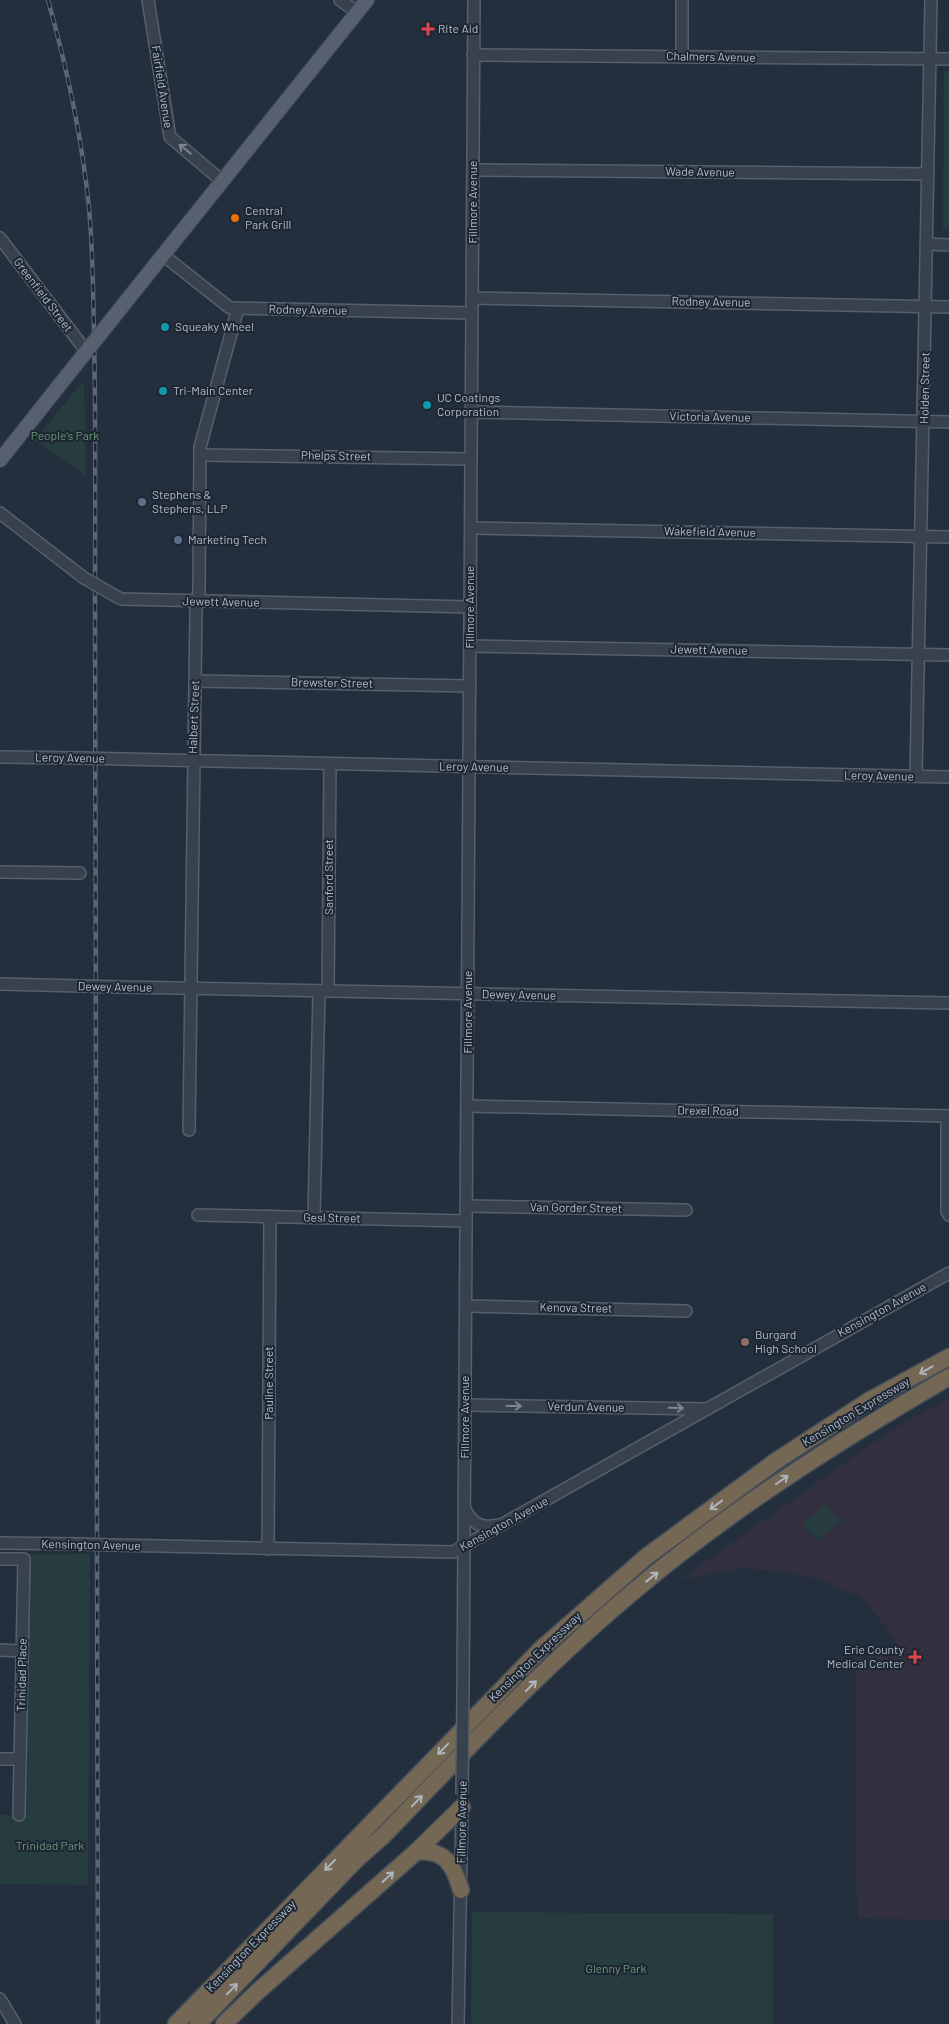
<svg xmlns="http://www.w3.org/2000/svg" width="949" height="2024" viewBox="0 0 949 2024" font-family="Barlow,sans-serif">
<style>
.medical{fill:#32303f}
.green{fill:#263c3f}
.lines{fill:none;stroke-linecap:round;stroke-linejoin:round}
.minor-casing{stroke:#565f6c;stroke-width:14}
.major-casing{stroke:#414a57;stroke-width:16}
.highway-casing{stroke:#434c59;stroke-width:19}
.minor{stroke:#38414e;stroke-width:11}
.major{stroke:#56606e;stroke-width:14}
.highway{stroke:#746855;stroke-width:16}
.rail-casing{stroke:#5a6575;stroke-width:4.5}
.rail{stroke:#1d2633;stroke-width:2.5;stroke-dasharray:8;stroke-linecap:butt}
.minor-bridge-casing{stroke:#565f6c;stroke-width:14;stroke-linecap:butt}
.major-bridge-casing{stroke:#414a57;stroke-width:16;stroke-linecap:butt}
.minor-bridge{stroke:#38414e;stroke-width:11}
.major-bridge{stroke:#56606e;stroke-width:14}
.oneway{stroke:#7c8592}
.oneway2{stroke:#aeb4bd}
.health-dot{fill:#e0444e;stroke:#1d2633;stroke-width:2}
.food-dot{fill:#e8710a;stroke:#1d2633;stroke-width:2}
.culture-dot{fill:#0f9aa8;stroke:#1d2633;stroke-width:2}
.service-dot{fill:#5c6f8a;stroke:#1d2633;stroke-width:2}
.education-dot{fill:#8d6e63;stroke:#1d2633;stroke-width:2}
.labels{text-anchor:middle;stroke-width:4;stroke-linejoin:round;paint-order:stroke}
.poi-label{font-size:12px;fill:#b4bcc9;stroke:#1d2633;text-anchor:start}
.street-label{font-size:12px;fill:#b4bcc9;stroke:#1d2633}
.park-label{font-size:12px;fill:#6b9a76;stroke:#1d2633}
</style>
<rect width="100%" height="100%" fill="#242f3e"/>
<path class="medical" d="M949 1398V1920L858 1918 856 1872V1659L904 1655 885 1626 860 1597 821 1580 785 1572 744 1568 680 1580 887 1433Z"/>
<g class="green">
<path d="M944 71H949V229H943Z"/>
<path d="M82 382 84 383 86 476 35 440Z"/>
<path d="M826 1504 841 1521 817 1540 803 1524Z"/>
<path d="M29 1554H90L88 1885 0 1884V1815H27Z"/>
<path d="M472 1912 773 1914V2024H471Z"/>
</g>
<g class="lines">
<g class="minor-casing">
<g id="minor">
<path d="M148 0 170 137 222 181"/>
<path d="M340 0 357 12"/>
<path d="M473 55 949 59"/>
<path d="M682 56V0"/>
<path d="M473 170 928 174"/>
<path d="M0 238 86 351"/>
<path d="M927 244 949 245"/>
<path d="M163 255 230 308 472 313"/>
<path d="M472 298 949 307"/>
<path d="M471 412 949 422"/>
<path d="M200 455 471 459"/>
<path d="M0 513 84 578"/>
<path d="M471 528 949 537"/>
<path d="M121 599 470 607"/>
<path d="M470 646 949 655"/>
<path d="M195 681 470 686"/>
<path d="M0 757 82 758"/>
<path d="M122 759 949 777"/>
<path d="M916 776 931 0"/>
<path d="M0 872 80 873"/>
<path d="M0 984 80 986"/>
<path d="M123 987 949 1003"/>
<path d="M328 991 330 764"/>
<path d="M467 1106 949 1116"/>
<path d="M947 1116V1211L949 1215"/>
<path d="M189 1130 196 610 199 591 200 447 238 308"/>
<path d="M466 1206 686 1210"/>
<path d="M198 1215 466 1221"/>
<path d="M314 1217 319 991"/>
<path d="M466 1306 686 1311"/>
<path d="M465 1405 706 1409"/>
<path d="M465 1509C472 1524 482 1529 498 1525"/>
<path d="M0 1543 81 1544"/>
<path d="M112 1545 453 1552 949 1273"/>
<path d="M268 1549 270 1216"/>
<path d="M0 1559H24L19 1815"/>
<path d="M0 1650 22 1651"/>
<path d="M463 1694 474 0"/>
<path d="M0 1759H20"/>
<path d="M0 1999 15 2024"/>
<path d="M458 2024 462 1804"/>
</g>
</g>
<g class="major-casing">
<g id="major">
<path d="M120 309 367 0"/>
<path d="M0 460 89 348"/>
</g>
</g>
<g class="highway-casing">
<g id="highway">
<path d="M416 1852C445 1848 454 1866 461 1890"/>
<path d="M176 2024 541 1649 646 1557 776 1461 870 1400 949 1357"/>
<path d="M198 2024 356 1860 383 1836C464 1752 544 1666 634 1591 731 1509 839 1441 949 1377"/>
<path d="M224 2024 256 1993 416 1852 462 1807"/>
</g>
</g>
<use href="#minor" class="minor"/>
<use href="#major" class="major"/>
<use href="#highway" class="highway"/>
<g class="rail-casing">
<path id="rail" d="M48 0C67 68 82 138 89 208 93 250 93 292 94 333 96 424 95 516 95 607L98 2024"/>
</g>
<use href="#rail" class="rail"/>
<g class="minor-bridge-casing">
<g id="minor-bridge">
<path d="M84 578 121 599"/>
<path d="M82 758 122 759"/>
<path d="M80 986 123 987"/>
<path d="M81 1544 112 1545"/>
<path d="M462 1794 463 1694"/>
</g>
</g>
<g class="major-bridge-casing">
<path id="major-bridge" d="M89 348 120 309"/>
</g>
<use href="#minor-bridge" class="minor-bridge"/>
<use href="#major-bridge" class="major-bridge"/>
</g>
<defs><path id="oneway-shaft" d="M-6 0H5M1.5-3L5.5 0L1.5 3" fill="none" stroke-width="1.6" stroke-linecap="round" stroke-linejoin="round" transform="scale(1.25)"/></defs>
<g class="oneway">
<use href="#oneway-shaft" transform="translate(185 149) rotate(-141)"/>
<use href="#oneway-shaft" transform="translate(514 1406) rotate(1)"/>
<use href="#oneway-shaft" transform="translate(676 1408) rotate(1)"/>
</g>
<g class="oneway2">
<use href="#oneway-shaft" transform="translate(926 1370) rotate(151)"/>
<use href="#oneway-shaft" transform="translate(782 1480) rotate(-35)"/>
<use href="#oneway-shaft" transform="translate(716 1505) rotate(144)"/>
<use href="#oneway-shaft" transform="translate(652 1577) rotate(-38)"/>
<use href="#oneway-shaft" transform="translate(531 1686) rotate(-45)"/>
<use href="#oneway-shaft" transform="translate(443 1749) rotate(134)"/>
<use href="#oneway-shaft" transform="translate(417 1801) rotate(-46)"/>
<use href="#oneway-shaft" transform="translate(330 1865) rotate(134)"/>
<use href="#oneway-shaft" transform="translate(388 1877) rotate(-42)"/>
<use href="#oneway-shaft" transform="translate(232 1989) rotate(-46)"/>
</g>
<g class="health-dot">
<path d="M425.5 21.5h5v5h5v5h-5v5h-5v-5h-5v-5h5z"/>
<path d="M912.5 1649.5h5v5h5v5h-5v5h-5v-5h-5v-5h5z"/>
</g>
<circle class="food-dot" cx="235" cy="218" r="5"/>
<g class="culture-dot">
<circle cx="165" cy="327" r="5"/>
<circle cx="163" cy="391" r="5"/>
<circle cx="427" cy="405" r="5"/>
</g>
<g class="service-dot">
<circle cx="142" cy="502" r="5"/>
<circle cx="178" cy="540" r="5"/>
</g>
<circle class="education-dot" cx="745" cy="1342" r="5"/>
<g class="labels">
<g class="poi-label">
<text x="438" y="33">Rite Aid</text>
<text x="245" y="215">Central<tspan x="245" dy="14">Park Grill</tspan></text>
<text x="175" y="331">Squeaky Wheel</text>
<text x="173" y="395">Tri-Main Center</text>
<text x="437" y="402">UC Coatings<tspan x="437" dy="14">Corporation</tspan></text>
<text x="152" y="499">Stephens &amp;<tspan x="152" dy="14">Stephens, LLP</tspan></text>
<text x="188" y="544">Marketing Tech</text>
<text x="755" y="1339">Burgard<tspan x="755" dy="14">High School</tspan></text>
<text x="904" y="1654" text-anchor="end">Erie County<tspan x="904" dy="14">Medical Center</tspan></text>
</g>
<g class="street-label">
<text transform="translate(711 57) rotate(1)" y="4">Chalmers Avenue</text>
<text transform="translate(162 87) rotate(81)" y="4">Fairfield Avenue</text>
<text transform="translate(700 172) rotate(1)" y="4">Wade Avenue</text>
<text transform="translate(473 202) rotate(-90)" y="4">Fillmore Avenue</text>
<text transform="translate(43 295) rotate(53)" y="4">Greenfield Street</text>
<text transform="translate(711 302) rotate(1)" y="4">Rodney Avenue</text>
<text transform="translate(308 310) rotate(1)" y="4">Rodney Avenue</text>
<text transform="translate(925 388) rotate(-89)" y="4">Holden Street</text>
<text transform="translate(710 417) rotate(1)" y="4">Victoria Avenue</text>
<text transform="translate(336 456) rotate(1)" y="4">Phelps Street</text>
<text transform="translate(710 532) rotate(1)" y="4">Wakefield Avenue</text>
<text transform="translate(221 602) rotate(1)" y="4">Jewett Avenue</text>
<text transform="translate(470 607) rotate(-90)" y="4">Fillmore Avenue</text>
<text transform="translate(709 650) rotate(1)" y="4">Jewett Avenue</text>
<text transform="translate(332 683) rotate(1)" y="4">Brewster Street</text>
<text transform="translate(194 717) rotate(-88)" y="4">Halbert Street</text>
<text transform="translate(70 758) rotate(1)" y="4">Leroy Avenue</text>
<text transform="translate(474 767) rotate(1)" y="4">Leroy Avenue</text>
<text transform="translate(879 776) rotate(1)" y="4">Leroy Avenue</text>
<text transform="translate(329 877) rotate(-90)" y="4">Sanford Street</text>
<text transform="translate(115 987) rotate(1)" y="4">Dewey Avenue</text>
<text transform="translate(519 995) rotate(1)" y="4">Dewey Avenue</text>
<text transform="translate(468 1012) rotate(-90)" y="4">Fillmore Avenue</text>
<text transform="translate(708 1111) rotate(1)" y="4">Drexel Road</text>
<text transform="translate(576 1208) rotate(1)" y="4">Van Gorder Street</text>
<text transform="translate(332 1218) rotate(1)" y="4">Gesl Street</text>
<text transform="translate(576 1308) rotate(1)" y="4">Kenova Street</text>
<text transform="translate(882 1310) rotate(-29)" y="4">Kensington Avenue</text>
<text transform="translate(269 1383) rotate(-90)" y="4">Pauline Street</text>
<text transform="translate(586 1407) rotate(1)" y="4">Verdun Avenue</text>
<text transform="translate(856 1412) rotate(-31)" y="4">Kensington Expressway</text>
<text transform="translate(465 1417) rotate(-90)" y="4">Fillmore Avenue</text>
<text transform="translate(504 1524) rotate(-29)" y="4">Kensington Avenue</text>
<text transform="translate(91 1545) rotate(1)" y="4">Kensington Avenue</text>
<text transform="translate(535 1657) rotate(-44)" y="4">Kensington Expressway</text>
<text transform="translate(22 1675) rotate(-89)" y="4">Trinidad Place</text>
<text transform="translate(462 1822) rotate(-89)" y="4">Fillmore Avenue</text>
<text transform="translate(251 1946) rotate(-46)" y="4">Kensington Expressway</text>
</g>
<g class="park-label">
<text x="65" y="440">People's Park</text>
<text x="50" y="1850">Trinidad Park</text>
<text x="616" y="1973">Glenny Park</text>
</g>
</g>
</svg>
